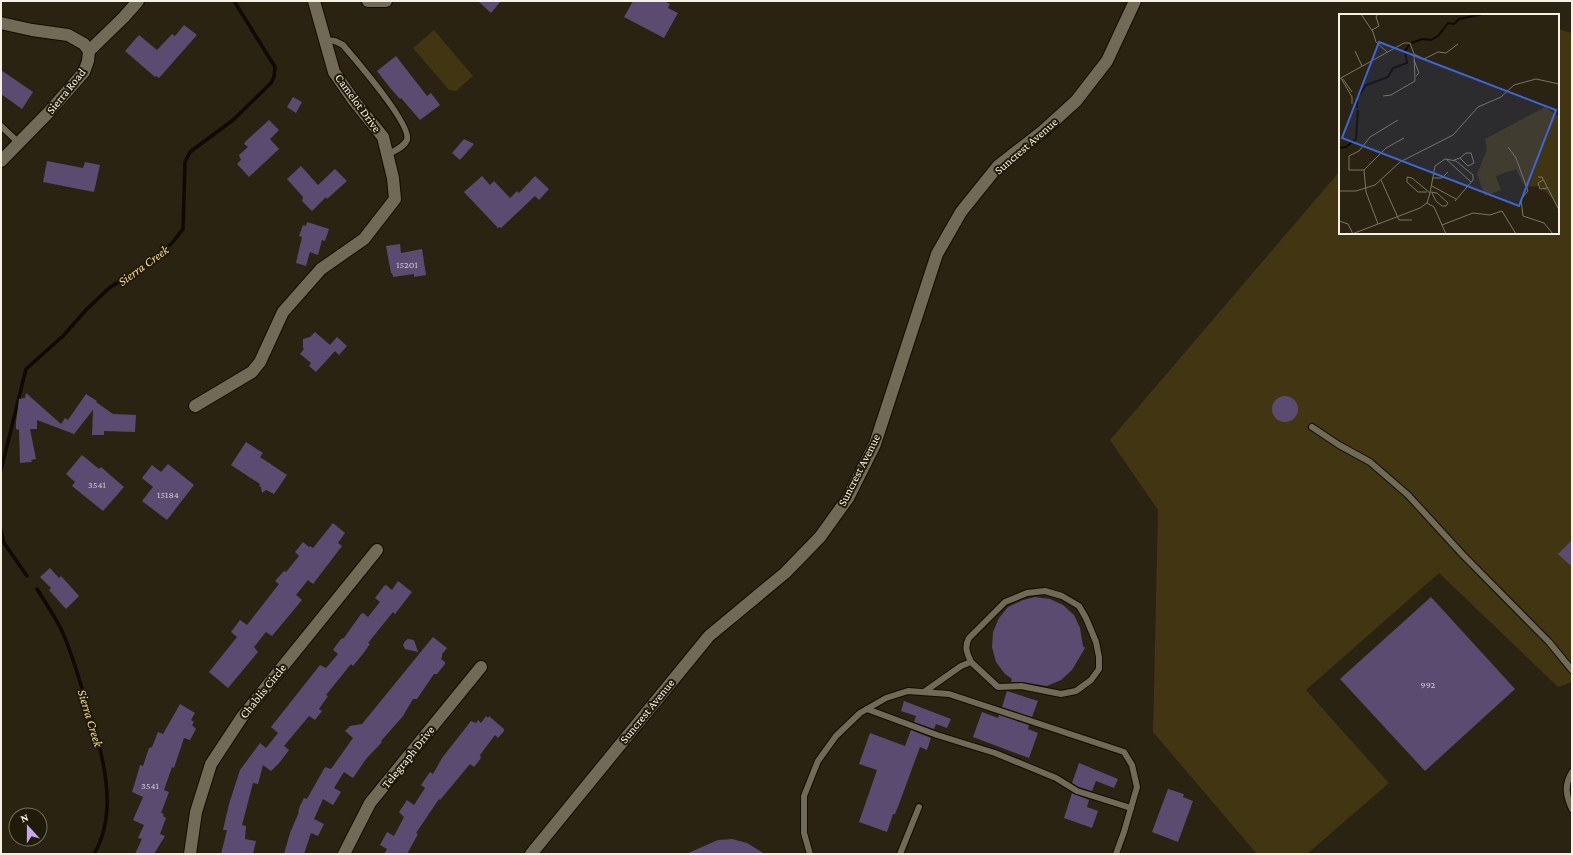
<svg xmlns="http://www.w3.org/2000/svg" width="1573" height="855" viewBox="0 0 1573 855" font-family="'Crimson Pro',serif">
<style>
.green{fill:#413512}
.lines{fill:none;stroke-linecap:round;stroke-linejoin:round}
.stream{stroke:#100900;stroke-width:3.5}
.building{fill:#5b4b70}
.lane-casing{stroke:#120c00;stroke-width:8}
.street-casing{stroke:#120c00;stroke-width:14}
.secondary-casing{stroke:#120c00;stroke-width:14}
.lane{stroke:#716a56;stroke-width:6}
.street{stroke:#716a56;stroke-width:12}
.secondary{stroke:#716a56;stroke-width:12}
.labels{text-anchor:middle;stroke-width:4;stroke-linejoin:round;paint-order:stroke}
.number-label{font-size:10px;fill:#cec8c8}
.street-label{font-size:12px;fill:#f5f1e5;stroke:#201a08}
.water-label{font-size:13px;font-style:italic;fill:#f1d893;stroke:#201a08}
.inset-river{fill:none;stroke:#100900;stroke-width:2}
.inset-road{fill:none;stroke:#7b7566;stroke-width:1}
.view{fill:#3d66da;fill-opacity:0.15;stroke:#3d66da;stroke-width:2}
.inset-edge{fill:none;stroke:#f5f1e5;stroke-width:2}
</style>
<rect width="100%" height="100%" fill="#2a2311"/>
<g class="green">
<path d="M1558 29 1572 33V682L1558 687 1439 573 1306 690 1389 783 1307 854H1257L1153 732 1158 510 1110 440 1340 171V233H1558Z"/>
<path d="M434 30 473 76 456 91 449 90 413 48Z"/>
</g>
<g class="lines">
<g class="stream">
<path d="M1 470 26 369 63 336 86 310 109 288 141 268 172 243 183 229 185 162 190 152 233 120 271 83 274 77 275 67 234 1"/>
<path d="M1 530 4 543 27 576"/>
<path d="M37 589C45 602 54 615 61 629 71 650 77 672 84 695 99 743 122 807 94 854"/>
</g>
</g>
<g class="building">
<path d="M478 1H501L491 13Z"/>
<path d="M633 1H664L670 4 668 8 678 13 664 38 624 17Z"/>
<path d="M184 25 197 35 159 78 156 76 155 77 125 51 139 35 157 50 172 34 175 36Z"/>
<path d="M396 56 427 96 431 93 440 105 420 120 401 98 400 99 391 89 377 71Z"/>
<path d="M1 70 33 92 22 109 1 94Z"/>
<path d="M293 97 302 102 296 113 287 107Z"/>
<path d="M269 120 279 130 270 139 279 149 249 177 237 164 241 160 239 155 248 147 244 144 246 141Z"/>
<path d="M464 139 474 144 460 160 452 153Z"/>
<path d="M47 161 83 168 85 162 100 165 94 192 43 182Z"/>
<path d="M301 166 318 185 335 169 347 181 327 199 326 197 312 211 302 201 303 197 287 179Z"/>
<path d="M482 176 490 185 494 181 510 198 517 191 519 193 535 176 549 189 539 200 535 196 501 228 500 227 498 228 464 192Z"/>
<path d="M307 222 329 229 325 241 322 240 318 255 310 252 306 266 296 263 302 237 299 236 303 225 306 226Z"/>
<path d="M400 244 401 253 422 249 426 275 414 277V274L393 277 392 273H391L386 246Z"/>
<path d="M315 332 330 345 337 337 347 346 339 355 335 351 316 372 309 366 311 363 300 354 304 349 303 348V339L310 337Z"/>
<path d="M26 393 61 424 65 418 68 420 86 394 97 401 96 402 113 414 136 415 135 432 104 431V435H92L93 410 74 434 37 420V429H30L36 459 31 460 32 462 20 463 19 430 16 429V422L19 399 25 398Z"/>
<circle cx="1285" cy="409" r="13"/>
<path d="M246 442 263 453 260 457 287 475 274 494 266 490 262 493 261 487 259 486 260 484 231 465Z"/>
<path d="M82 455 99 469 101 467 124 487 103 511 72 486 75 482 66 474Z"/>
<path d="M168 464 194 485 167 520 142 501 153 487 142 478 152 465 161 472Z"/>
<path d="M333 523 345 533 338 543 342 546 313 584 308 580 296 595 302 600 272 636 266 632 254 647 258 652 228 688 209 672 237 637 231 632 240 620 247 625 279 584 275 581 284 571 286 572 299 556 295 552 303 542 309 547 310 546 313 548Z"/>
<path d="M1572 540V567L1558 554Z"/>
<path d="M50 568 59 578 61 576 79 596 66 609 49 590 51 588 40 577Z"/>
<path d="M398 581 412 592 395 614 393 612 368 643 370 644 362 655 353 666 351 664 326 695 328 696 319 709 322 711 315 720 309 716 284 746 289 750 280 762 271 771 263 765 258 784 253 783 242 825 246 826 245 839 256 841 253 854H221L227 830H223L229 804 240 770 260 743 266 748 278 733 271 727 320 665 326 668 338 654 333 650 335 647 341 639 344 638 361 614 363 613 368 617 380 602 375 598 384 586 386 585 392 590Z"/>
<path d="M1035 597 1050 599 1063 605 1074 615 1080 628 1083 646 1085 648 1072 670 1061 680 1047 686 1022 682H1011L1012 679 1005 674 996 662 992 647 993 632 999 618 1008 607 1023 600Z"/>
<path d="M1431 597 1515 689 1425 771 1340 679Z"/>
<path d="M433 637 447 648 442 654V657L441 659 445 662V664L437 674H434L417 699H413L403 716 381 741 382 742 366 759 353 778 344 772 334 788 341 792 333 805 323 799 314 819 324 824 318 836 311 833 304 854H284L290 833 299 812H298L300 806 304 798 307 799 325 767 331 769 353 738 345 731 350 726 362 724Z"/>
<path d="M408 639 414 640 418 652 405 649 403 645 405 641Z"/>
<path d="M1007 691 1038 701 1032 717 1002 707Z"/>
<path d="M904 701 951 719 947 728 936 724 934 729 914 722 916 716 901 711Z"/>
<path d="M180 704 195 713 191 720 194 722 192 725 196 729 190 740 184 738 174 768 172 767 164 790 169 792 161 813 164 814 163 816 166 818 160 834 165 836 154 854H135L142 839 138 838 144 825 133 820 143 797 132 792 136 779 140 765 143 766 149 748 152 747 158 732 163 734Z"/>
<path d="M982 712 998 718 999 715 1029 725 1028 729 1038 733 1029 758 973 737Z"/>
<path d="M486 716 488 718 489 716 497 723 504 729V731L498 738 495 735 480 755 481 758 474 767 470 764 440 800 439 799 416 833 418 834 407 854H384L387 849 380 845 387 832 394 836 404 817 399 812 407 800 414 805 425 788 421 785 430 772 433 774 442 758 471 721 476 723 478 720 481 723Z"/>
<path d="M911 730 931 738 927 750 920 747 899 804 895 814H893L887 832 859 822 877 770 859 764 870 733 905 746Z"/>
<path d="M1079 763 1118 779 1114 788 1096 781 1092 791 1079 787 1072 783Z"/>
<path d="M1168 789 1184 794 1183 797 1193 801 1178 842 1152 832Z"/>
<path d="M1072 793 1089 800 1087 807 1098 811 1092 828 1064 818Z"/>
<path d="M732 839 747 843 765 854H686L718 840Z"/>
</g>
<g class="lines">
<g class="lane-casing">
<g id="lane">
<path d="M325 40 335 41 343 45C355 59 412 125 407 140 404 147 394 151 387 155"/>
<path d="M1 126 19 143"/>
<path d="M1312 427 1339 445 1370 462 1408 495 1463 555 1549 642 1572 670"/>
<path d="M924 692 961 666 971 662 998 687 1021 686 1061 694 1076 691 1091 680 1099 669V657L1096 642 1086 618 1079 606 1062 596 1045 591 1027 593 1005 602 969 638C964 647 967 653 971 662"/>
<path d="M867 709 937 735 995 753 1056 778 1077 791 1131 808"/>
<path d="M1572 772C1564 785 1566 796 1572 809"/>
<path d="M810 854 804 833V796L818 761 836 736 860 713 886 698 908 691 949 694 1124 752 1132 765 1137 787 1124 832 1116 854"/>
<path d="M900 854 919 807"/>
</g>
</g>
<g class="street-casing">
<g id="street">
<path d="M368 1H386"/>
<path d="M89 51 124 17 138 1"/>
<path d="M195 406 252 372 260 362 283 312 321 269 364 239 395 199 393 178 383 137 354 101 334 72 314 1"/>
<path d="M190 854 196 812 211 764 242 717 377 550"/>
<path d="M344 854 370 803 481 667"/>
</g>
</g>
<g class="secondary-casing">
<g id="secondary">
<path d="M1 23 32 30 68 35 84 44 89 51 88 61 84 72 49 112 1 161"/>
<path d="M531 854 709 636 785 573 820 537 848 498 875 444 937 254 961 212 998 166 1043 131 1076 101 1107 61 1135 1"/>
</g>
</g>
<use href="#lane" class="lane"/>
<use href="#street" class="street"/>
<use href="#secondary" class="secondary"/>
</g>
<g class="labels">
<g class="number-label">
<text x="407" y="268">15201</text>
<text x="97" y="488">3541</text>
<text x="168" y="498">15184</text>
<text x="1428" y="688">992</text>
<text x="150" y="789">3541</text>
</g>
<g class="street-label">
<text transform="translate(66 91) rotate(-51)" y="4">Sierra Road</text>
<text transform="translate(358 103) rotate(54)" y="4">Camelot Drive</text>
<text transform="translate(1026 146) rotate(-41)" y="4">Suncrest Avenue</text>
<text transform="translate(859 470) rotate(-63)" y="4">Suncrest Avenue</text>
<text transform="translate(263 691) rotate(-51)" y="4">Chablis Circle</text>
<text transform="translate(647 711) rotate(-51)" y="4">Suncrest Avenue</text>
<text transform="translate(408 757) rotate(-51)" y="4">Telegraph Drive</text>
</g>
<g class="water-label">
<text transform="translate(143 265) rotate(-36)" y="5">Sierra Creek</text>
<text transform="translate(91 718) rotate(73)" y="5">Sierra Creek</text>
</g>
</g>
<g transform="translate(1339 14)">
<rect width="220" height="220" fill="#2a2311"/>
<path d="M206 93 220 103V197L214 185 201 172 186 173 177 155 157 162 162 176 146 182 138 160 148 135 146 125Z" fill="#413512"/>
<path class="inset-river" d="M72 29 83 25 92 26 99 22 109 9 115 10 120 5 144 0M18 94V84L27 71 49 63 54 54 68 49 66 37 70 31M0 134 7 133 17 125 19 96"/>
<path class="inset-road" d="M22 0 34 18 37 28 48 38M33 16 40 12 37 3 39 0M16 37 23 52M75 40 85 45 99 38 107 39 119 30M75 46 80 59 77 62M2 64 13 83V90M0 65 65 29H71L75 40 76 67 52 81 44 82M4 65 13 78M169 133 177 144 189 177 182 185 184 202 205 209 214 220M107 145 132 168M115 146 121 144 129 152 135 149 132 139H127L121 144M25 156H10V142L20 137 31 123 59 106M25 156 27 178 39 210M25 156 47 134 65 124M199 163H203L220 196M94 164H103L109 158M42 166 60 206H73M204 166 199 169 201 175 209 174M93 172 117 185M0 177H17L36 171 61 148 114 121 139 93 162 83 175 71 197 65 220 70M88 178H79L68 168V163L73 164 91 179M92 178 98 179 109 189 107 192H103L97 187 93 179M88 189 95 193 107 220M0 207 9 210 14 220M103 211 134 199 151 201 163 197 177 220M13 220 81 194 88 189 91 179 96 152 106 145 117 147 134 161V166L116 187"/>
<path class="view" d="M40 28 217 96 180 192 3 124Z"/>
<rect width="220" height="220" class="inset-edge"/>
</g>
<rect width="1573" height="855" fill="none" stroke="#f5f1e5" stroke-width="4"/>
<g transform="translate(28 827) rotate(339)"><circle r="19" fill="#201a08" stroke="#757060"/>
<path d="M0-3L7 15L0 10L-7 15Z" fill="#c6a6f0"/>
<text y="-6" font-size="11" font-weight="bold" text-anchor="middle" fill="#f5f1e5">N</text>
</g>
</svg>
